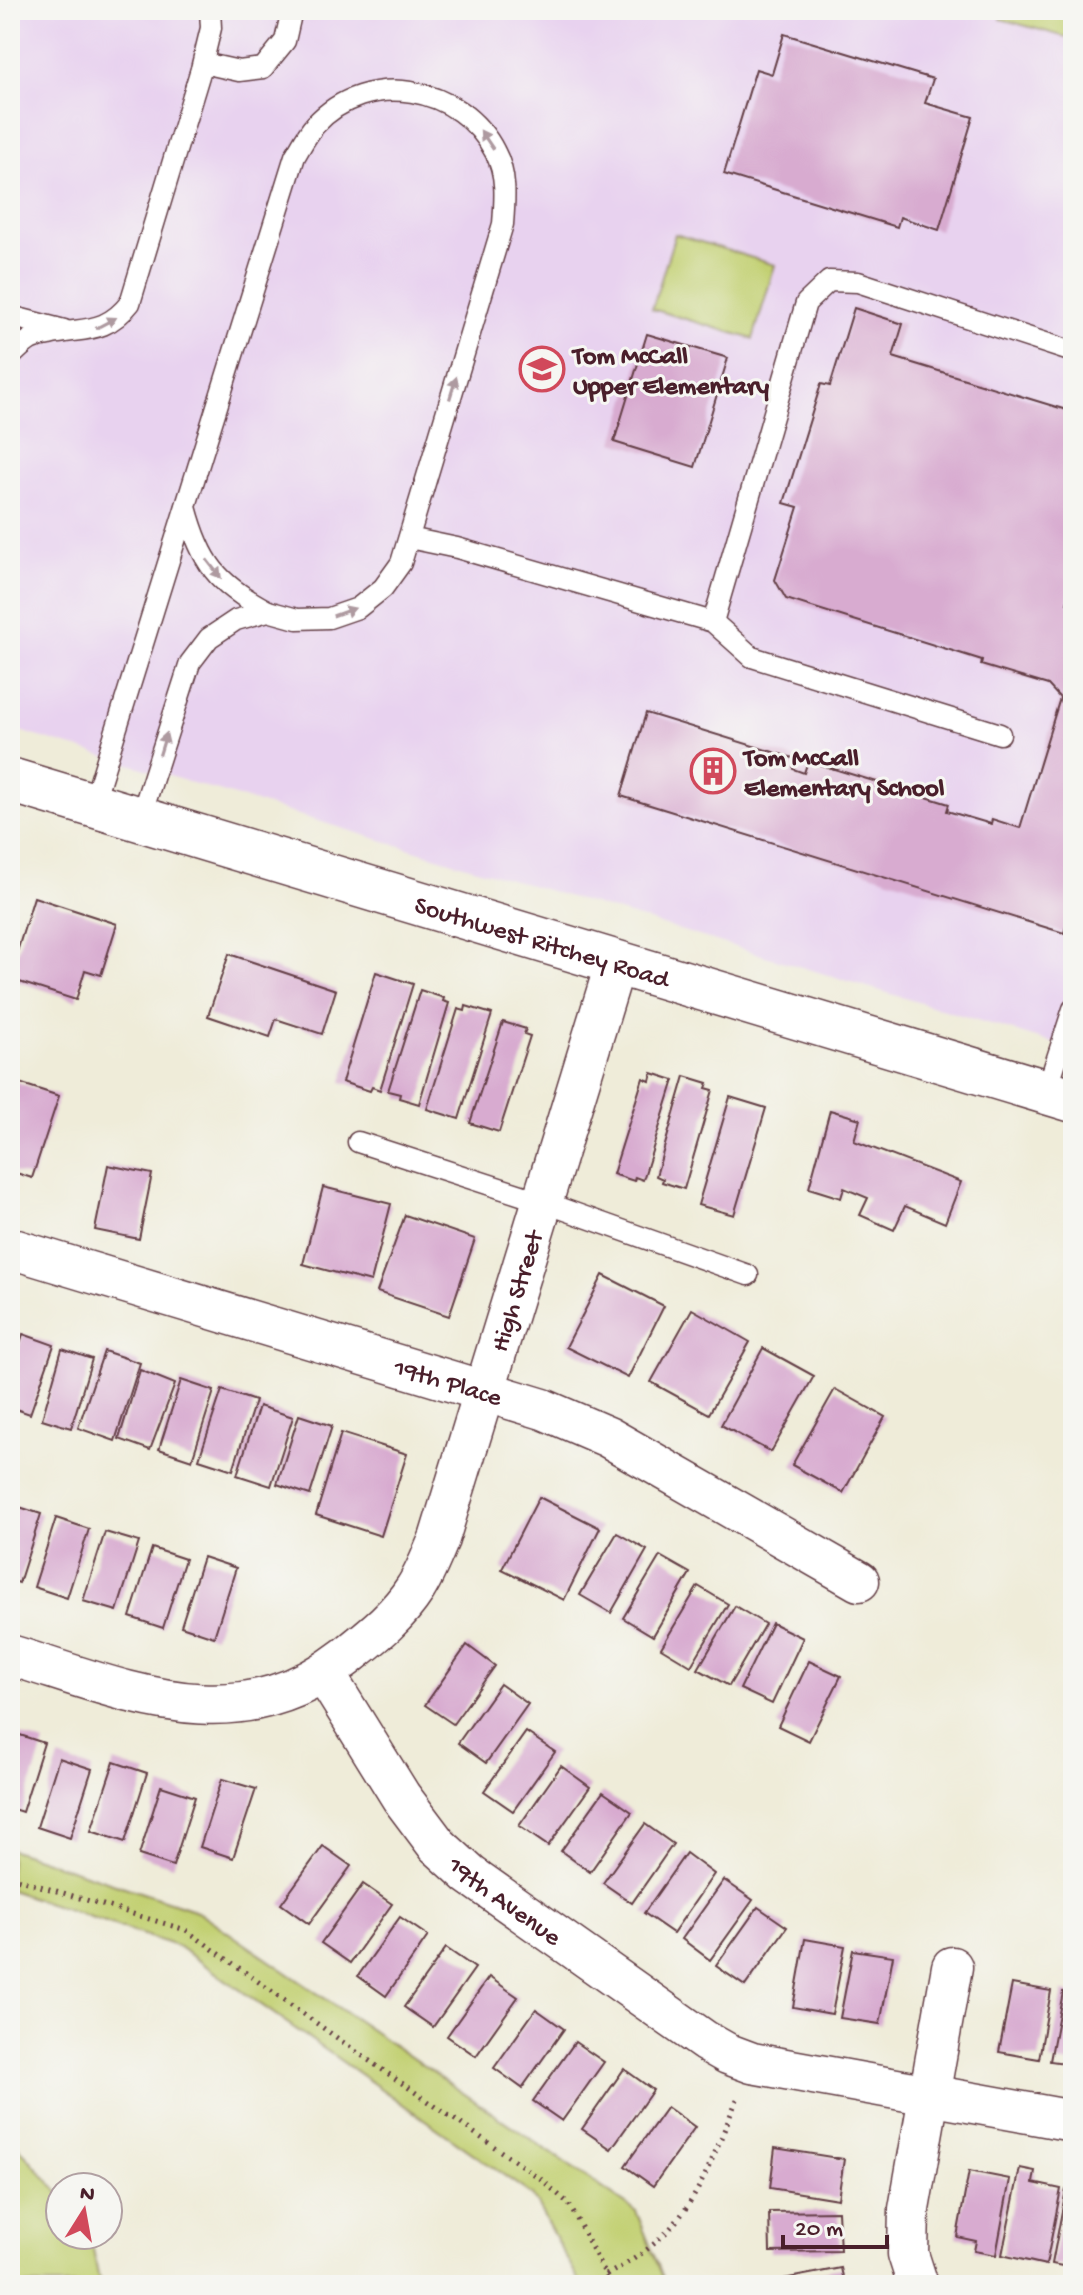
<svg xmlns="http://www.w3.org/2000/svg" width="1083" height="2295" viewBox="0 0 1083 2295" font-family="'Gochi Hand',sans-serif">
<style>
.built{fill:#e8d2ef}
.green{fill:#c2d072;stroke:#86784e;stroke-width:2}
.building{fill:#d8abd0}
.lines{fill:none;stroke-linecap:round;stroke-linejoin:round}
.lane-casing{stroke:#633e45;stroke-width:23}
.street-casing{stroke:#633e45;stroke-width:43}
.secondary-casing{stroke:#633e45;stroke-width:47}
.path{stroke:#633e45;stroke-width:5;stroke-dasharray:2 6;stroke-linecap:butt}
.lane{stroke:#fff;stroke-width:20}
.street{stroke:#fff;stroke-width:40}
.secondary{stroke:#fff;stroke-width:44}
.oneway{fill:#ae9aa0}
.labels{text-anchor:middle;stroke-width:6;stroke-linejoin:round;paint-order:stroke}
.poi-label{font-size:26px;font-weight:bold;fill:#4a1f2b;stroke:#f6f6f2;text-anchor:start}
.street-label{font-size:26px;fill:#4a1f2b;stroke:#f6f6f2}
</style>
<rect width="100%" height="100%" fill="#f6f6f2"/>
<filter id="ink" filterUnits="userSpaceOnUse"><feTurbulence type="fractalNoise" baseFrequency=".0125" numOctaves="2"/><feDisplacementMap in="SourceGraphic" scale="16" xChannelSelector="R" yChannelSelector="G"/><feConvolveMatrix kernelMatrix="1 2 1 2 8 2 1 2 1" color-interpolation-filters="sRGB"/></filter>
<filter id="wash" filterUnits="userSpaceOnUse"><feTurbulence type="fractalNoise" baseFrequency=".006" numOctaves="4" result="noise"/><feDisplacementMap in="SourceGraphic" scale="32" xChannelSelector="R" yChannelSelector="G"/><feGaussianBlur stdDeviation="1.8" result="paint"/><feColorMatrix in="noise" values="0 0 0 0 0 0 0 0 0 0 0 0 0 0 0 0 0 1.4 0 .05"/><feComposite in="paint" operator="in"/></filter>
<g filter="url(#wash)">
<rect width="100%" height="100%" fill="#efecd9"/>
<path class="built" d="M10 10H1073V1049L10 728Z"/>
<g class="green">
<path d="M1003 10H1073V39L1001 19Z"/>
<path d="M675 234 775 265 753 339 652 309Z"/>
<path d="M10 1849 197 1911 636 2211 666 2285H581L532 2195 179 1947 10 1890Z"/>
<path d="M10 2137 60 2194V2235H90L100 2285H10Z"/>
</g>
<g id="blocks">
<g class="building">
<path d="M784 34 933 79 925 103 973 117 939 230 900 217 897 227 724 174 756 69 772 74Z"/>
<path d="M854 308 903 324 893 357 1073 412V583L1067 603 1073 605V904L1064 933 621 796 646 713 796 759 793 769 804 773 808 761 949 804 947 811 991 824 992 819 1020 828 1060 698 1048 685 981 665 982 660 786 599 775 580 798 507 784 503 821 384 830 386Z"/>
<path d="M647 334 728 358 695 467 614 442Z"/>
<path d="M34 897 117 924 101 975 85 970 76 1000 10 979V953L16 955Z"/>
<path d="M229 954 336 990 322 1034 276 1019 270 1037 208 1016Z"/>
<path d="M376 972 413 984 380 1090 372 1087 370 1091 342 1082Z"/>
<path d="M420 990 444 998 443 1001 449 1003 419 1104 399 1098 400 1094 388 1091Z"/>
<path d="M466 1006 492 1014 459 1119 427 1109 458 1009 465 1011Z"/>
<path d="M503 1022 526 1029 524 1034 530 1036 499 1132 470 1123Z"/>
<path d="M652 1073 674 1080 643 1180 635 1177 634 1181 613 1174 643 1078 650 1081Z"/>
<path d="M685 1076 708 1083 706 1088 713 1090 684 1189 662 1182 663 1179 656 1176Z"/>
<path d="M10 1080 59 1096 32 1178 10 1171Z"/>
<path d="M730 1097 766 1108 734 1215 698 1205Z"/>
<path d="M830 1110 860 1119 854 1141 961 1182 945 1223 905 1206 894 1230 860 1215 868 1198 844 1188 841 1198 809 1188Z"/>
<path d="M108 1165 152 1174 139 1239 95 1230Z"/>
<path d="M323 1187 391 1204 371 1282 303 1264Z"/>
<path d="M405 1215 475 1239 449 1316 377 1292Z"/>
<path d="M603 1275 664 1306 628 1378 566 1347Z"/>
<path d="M692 1309 750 1342 709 1414 651 1382Z"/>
<path d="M10 1325 16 1327 11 1345H10Z"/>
<path d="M23 1334 54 1345 30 1414 10 1407V1374Z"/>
<path d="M763 1348 814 1376 771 1452 721 1425Z"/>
<path d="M62 1349 92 1359 71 1428 42 1419Z"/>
<path d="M104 1351 140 1363 115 1441 78 1428Z"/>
<path d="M140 1370 175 1384 150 1450 119 1439Z"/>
<path d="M181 1380 214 1391 192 1460 159 1449Z"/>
<path d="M835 1389 885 1417 843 1493 792 1465Z"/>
<path d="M222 1390 255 1401 233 1470 199 1459Z"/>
<path d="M259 1406 293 1417 271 1486 237 1475Z"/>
<path d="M299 1415 332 1426 310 1495 277 1484Z"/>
<path d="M341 1433 407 1454 381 1536 316 1515Z"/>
<path d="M539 1497 600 1528 564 1600 502 1569Z"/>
<path d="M10 1504 41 1514 19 1583 10 1580Z"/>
<path d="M56 1518 89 1529 67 1598 34 1587Z"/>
<path d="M105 1532 139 1542 117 1611 83 1601Z"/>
<path d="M617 1533 647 1550 611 1613 580 1595Z"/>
<path d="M152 1548 185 1559 163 1628 130 1617Z"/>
<path d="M660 1556 690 1573 653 1636 623 1618Z"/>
<path d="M203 1557 236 1568 214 1637 181 1626Z"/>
<path d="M698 1586 728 1604 691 1666 661 1648Z"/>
<path d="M735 1606 765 1624 729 1686 698 1669Z"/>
<path d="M772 1623 803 1638 772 1704 740 1689Z"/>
<path d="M467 1645 495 1666 453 1724 425 1705Z"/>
<path d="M809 1661 841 1676 809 1741 778 1726Z"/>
<path d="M500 1684 528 1704 486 1763 458 1743Z"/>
<path d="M11 1732 44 1743 22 1812 10 1808Z"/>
<path d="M526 1732 555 1752 513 1811 484 1791Z"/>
<path d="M59 1758 92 1769 70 1838 37 1827Z"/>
<path d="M114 1762 147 1773 125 1842 91 1831Z"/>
<path d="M561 1766 590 1787 548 1846 519 1826Z"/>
<path d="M222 1779 256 1789 233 1858 200 1847Z"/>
<path d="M161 1786 195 1797 173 1866 139 1855Z"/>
<path d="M603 1792 632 1812 590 1872 561 1851Z"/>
<path d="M645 1824 673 1844 632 1903 603 1883Z"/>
<path d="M323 1846 351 1866 309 1924 281 1904Z"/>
<path d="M686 1853 714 1874 673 1933 644 1913Z"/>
<path d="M724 1880 753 1900 710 1960 682 1939Z"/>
<path d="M363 1884 392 1904 350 1963 321 1943Z"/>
<path d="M758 1907 787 1927 745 1986 716 1966Z"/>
<path d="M400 1917 428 1936 386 1996 358 1976Z"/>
<path d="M805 1939 845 1946 832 2014 793 2007Z"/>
<path d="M446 1948 475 1968 433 2027 404 2007Z"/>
<path d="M853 1950 893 1956 880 2024 840 2018Z"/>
<path d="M489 1977 518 1997 476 2056 447 2036Z"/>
<path d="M1012 1984 1051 1991 1039 2059 999 2052Z"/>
<path d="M1063 1992 1073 1994V2064L1050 2061Z"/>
<path d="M536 2009 564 2029 522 2088 494 2068Z"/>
<path d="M575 2042 604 2062 562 2121 533 2101Z"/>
<path d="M624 2069 653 2090 611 2149 582 2129Z"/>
<path d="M667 2107 695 2127 653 2186 625 2166Z"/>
<path d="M775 2148 844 2159 838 2199 770 2188Z"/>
<path d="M1020 2168 1035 2171 1033 2183 1061 2189 1046 2265 1002 2255Z"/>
<path d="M969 2171 1010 2179 996 2255 974 2251 976 2241 957 2237Z"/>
<path d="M1066 2190 1073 2191V2268L1052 2264Z"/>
<path d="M838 2211 840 2251 770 2252 769 2212Z"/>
<path d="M841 2268 845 2285H774L773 2281Z"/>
</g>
</g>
</g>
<g filter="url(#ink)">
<use href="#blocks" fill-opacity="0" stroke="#633e45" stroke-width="2"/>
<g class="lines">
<g class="lane-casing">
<g id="lane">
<path d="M203 63 239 71 263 68 285 41 292 10"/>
<path d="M10 316 64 330"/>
<path d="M10 357C16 352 23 344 30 340 35 337 43 336 49 335 83 327 105 335 130 303L201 69 211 28 210 10"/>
<path d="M186 507C201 563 217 584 268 611"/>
<path d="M409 538 457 548 713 622 752 657 1000 734"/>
<path d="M713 622 806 303 829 281 858 282 1073 352"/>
<path d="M93 804 295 156C301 146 307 134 315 125 367 68 461 85 495 152 507 174 505 199 503 224L401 563 383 588 358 608 329 618 297 619 268 611 236 620 209 638 190 663 140 819"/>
<path d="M1046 1092 1073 1009"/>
<path d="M358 1142 543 1202 748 1275"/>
</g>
</g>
<g class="street-casing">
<g id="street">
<path id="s1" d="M10 1248 543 1409 608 1437 859 1581"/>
<path id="s2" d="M10 1655C128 1691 236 1743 346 1657 372 1636 397 1617 415 1589 425 1574 432 1555 439 1539L616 962"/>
<path id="s3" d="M324 1673 401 1797 437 1845 470 1875 705 2041 728 2054 752 2063 1073 2121"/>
<path d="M918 2285 908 2254 909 2209 952 1967"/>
</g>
</g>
<g class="secondary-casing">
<g id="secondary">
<path id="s4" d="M10 780 1073 1100"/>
</g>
</g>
<g class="path">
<path d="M10 1877 186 1930 361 2055 541 2179 569 2204 611 2285"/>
<path d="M606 2275C693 2230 702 2181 738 2097"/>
</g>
<use href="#lane" class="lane"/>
<use href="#street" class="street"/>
<use href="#secondary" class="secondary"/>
</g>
<defs><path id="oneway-solid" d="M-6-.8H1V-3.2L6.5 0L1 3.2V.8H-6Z" transform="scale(2)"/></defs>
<g class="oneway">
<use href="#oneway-solid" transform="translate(487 140) rotate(-124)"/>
<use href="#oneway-solid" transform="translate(106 323) rotate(-28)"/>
<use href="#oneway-solid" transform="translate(453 388) rotate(-73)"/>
<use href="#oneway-solid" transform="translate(214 569) rotate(52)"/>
<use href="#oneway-solid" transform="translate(344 612) rotate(-19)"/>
<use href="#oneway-solid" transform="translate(163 744) rotate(-73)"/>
</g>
</g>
<defs>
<g id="school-ring" transform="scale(2.3)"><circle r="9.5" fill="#f6f6f2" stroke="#d1495b" stroke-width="1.5"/><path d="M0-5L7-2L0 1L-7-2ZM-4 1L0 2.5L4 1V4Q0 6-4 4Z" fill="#d1495b"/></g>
<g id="building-ring" transform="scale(2.3)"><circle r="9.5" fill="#f6f6f2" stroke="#d1495b" stroke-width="1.5"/><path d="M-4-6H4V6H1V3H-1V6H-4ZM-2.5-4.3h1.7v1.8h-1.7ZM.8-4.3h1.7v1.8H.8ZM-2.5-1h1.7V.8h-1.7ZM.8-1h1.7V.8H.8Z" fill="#d1495b"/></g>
</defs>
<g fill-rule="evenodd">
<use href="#school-ring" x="542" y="369"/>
<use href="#building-ring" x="713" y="771"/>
</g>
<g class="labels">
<g class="poi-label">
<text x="573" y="363">Tom McCall<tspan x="573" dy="30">Upper Elementary</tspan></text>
<text x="744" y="765">Tom McCall<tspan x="744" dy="30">Elementary School</tspan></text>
</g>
<g class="street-label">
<text dy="9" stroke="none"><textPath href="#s4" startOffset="556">Southwest Ritchey Road</textPath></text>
<text dy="9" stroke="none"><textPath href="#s2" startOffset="766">High Street</textPath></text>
<text dy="9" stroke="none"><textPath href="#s1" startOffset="458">19th Place</textPath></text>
<text dy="9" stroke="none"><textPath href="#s3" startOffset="294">19th Avenue</textPath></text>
</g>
</g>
<rect width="1083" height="2295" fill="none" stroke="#f6f6f2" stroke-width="40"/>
<g transform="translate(84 2211) rotate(11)"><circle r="38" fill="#f6f6f2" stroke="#b1a0a2" stroke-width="2"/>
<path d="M0-6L14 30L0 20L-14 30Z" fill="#d1495b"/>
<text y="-12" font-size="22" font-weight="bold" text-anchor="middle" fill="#4a1f2b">N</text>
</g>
<path d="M783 2235v12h104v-12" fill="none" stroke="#4a1f2b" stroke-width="4"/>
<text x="795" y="2235" font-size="24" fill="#4a1f2b" stroke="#f6f6f2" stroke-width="6" paint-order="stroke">20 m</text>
</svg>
